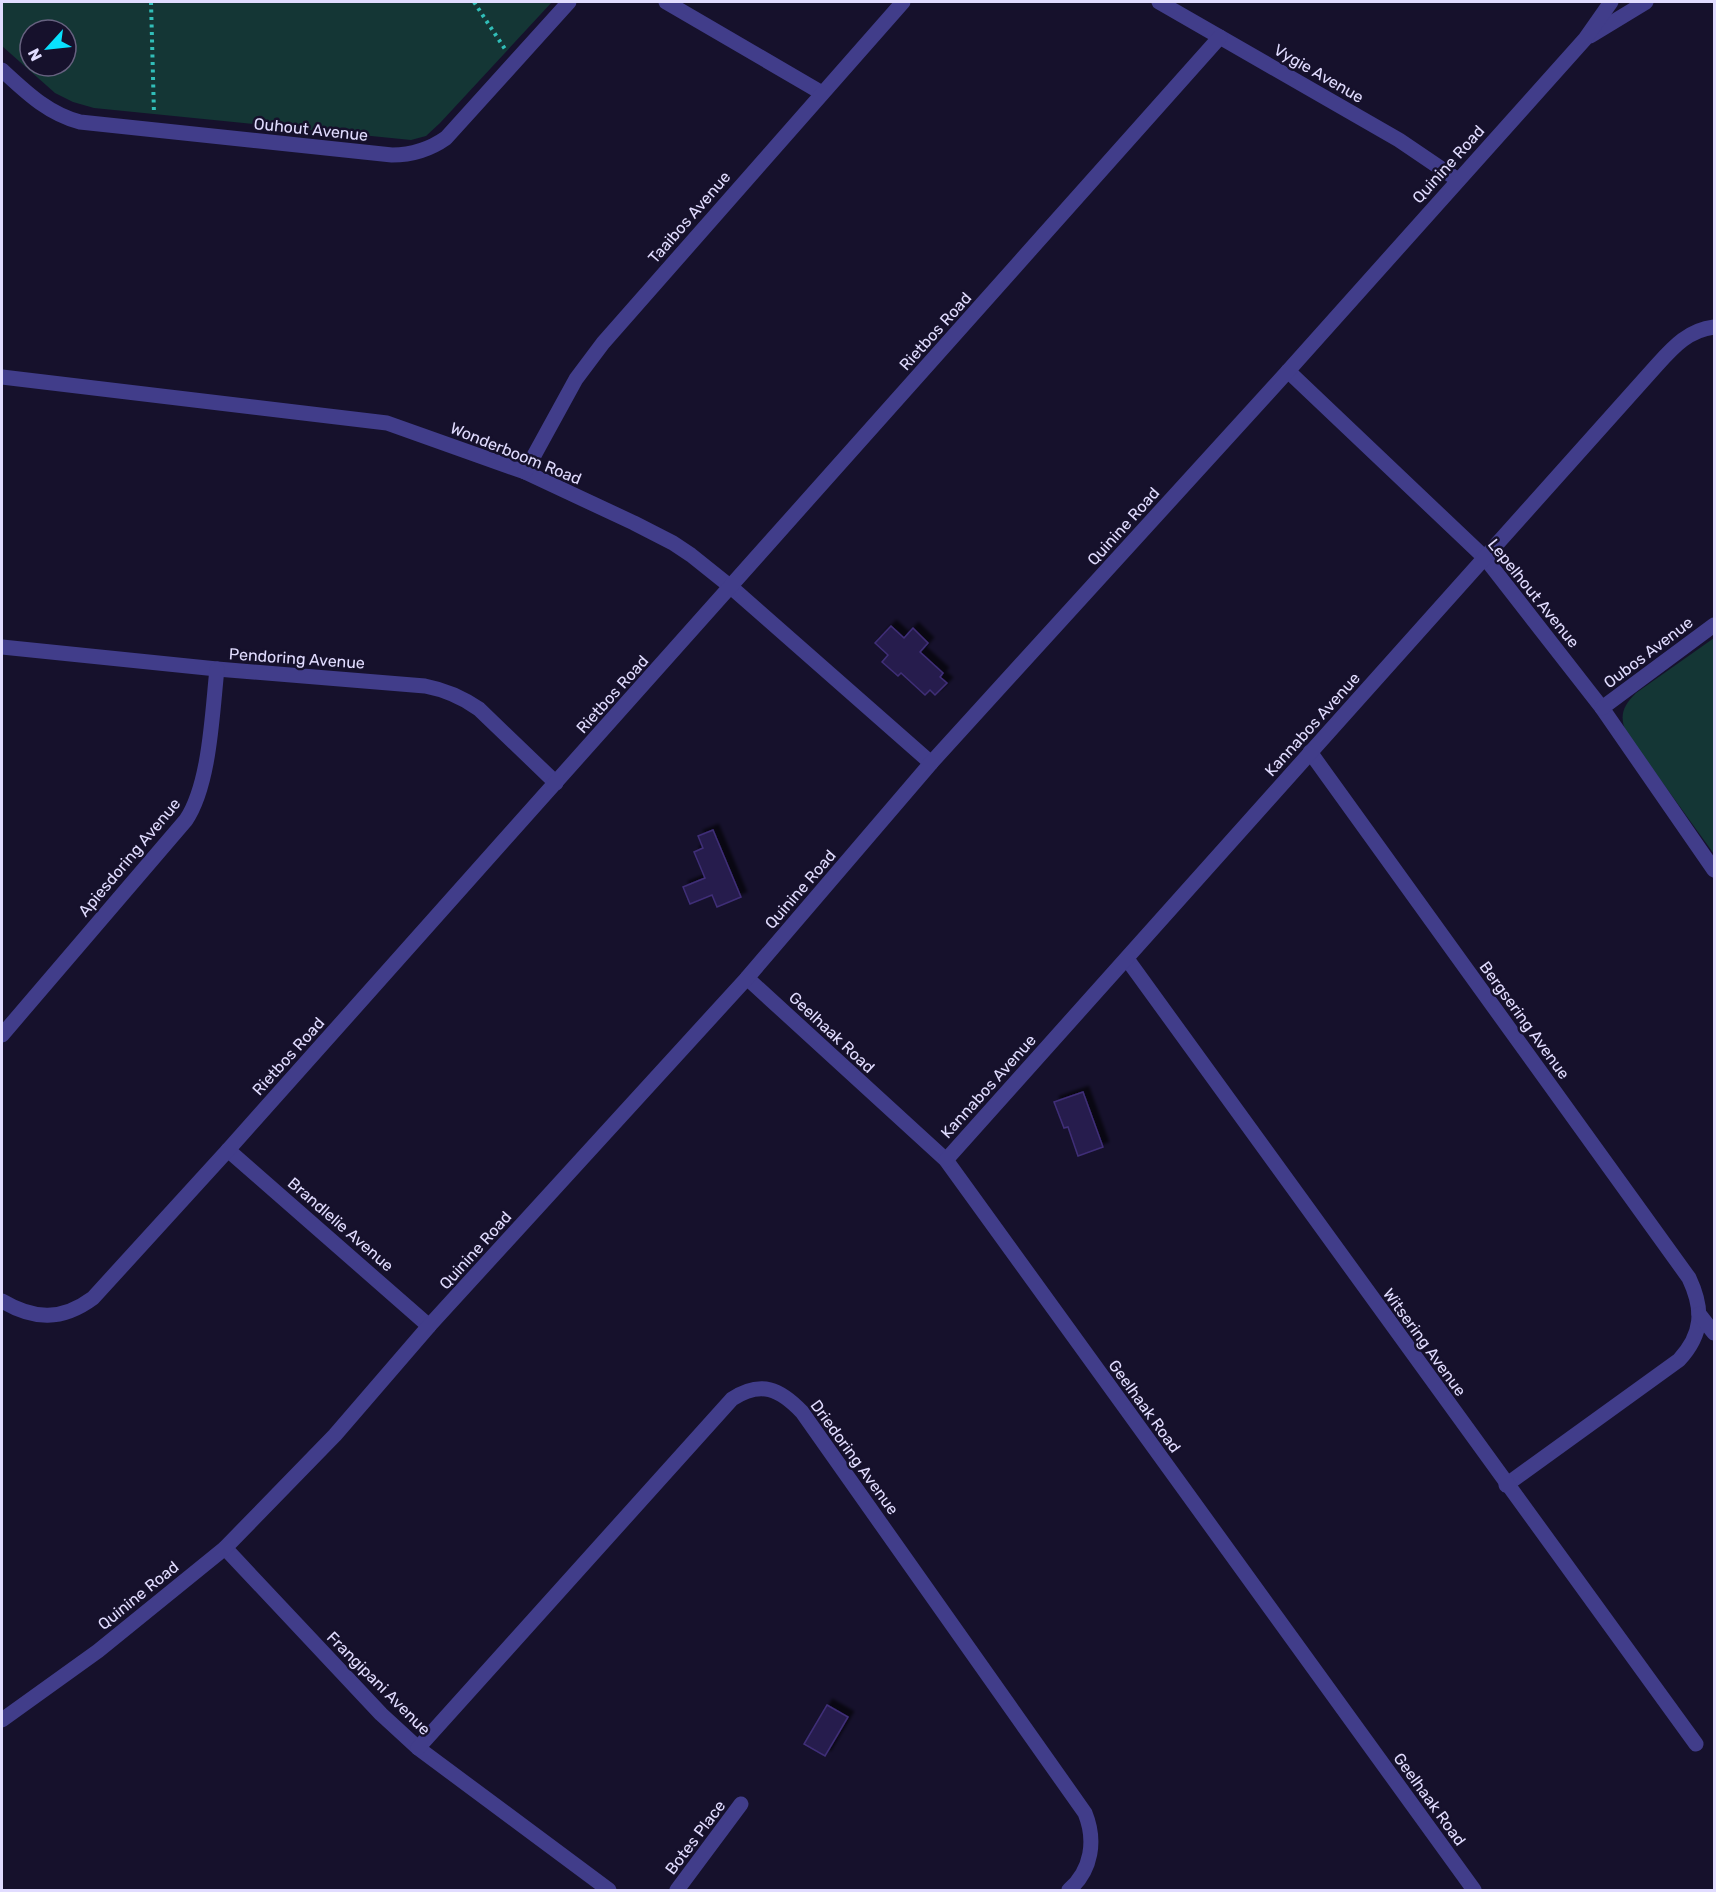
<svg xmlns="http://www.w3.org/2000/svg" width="1716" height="1892" viewBox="0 0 1716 1892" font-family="Rubik,sans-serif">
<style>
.green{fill:#143635;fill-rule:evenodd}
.building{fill:#281d4d;stroke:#3f2f78;stroke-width:1.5;filter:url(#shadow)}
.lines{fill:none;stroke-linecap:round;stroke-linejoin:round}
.path{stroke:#31beb8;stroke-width:4;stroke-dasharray:3 4.5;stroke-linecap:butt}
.street{stroke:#413d8a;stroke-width:15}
.labels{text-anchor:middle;stroke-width:5;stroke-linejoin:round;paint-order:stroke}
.street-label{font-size:16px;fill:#e1dcff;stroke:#16112c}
</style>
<defs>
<filter id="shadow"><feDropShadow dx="5.5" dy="-5.5" stdDeviation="1.5" flood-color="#0009"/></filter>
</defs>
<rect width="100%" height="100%" fill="#16112c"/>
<g class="green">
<path d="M2 2H552L440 123 426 136 411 140 94 108 73 102 55 93 2 46ZM30 30H66V66H30Z"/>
<path d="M1714 638V854L1626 732C1619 715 1623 706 1636 693Z"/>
</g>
<g class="building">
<path d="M891 626 904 638 913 628 928 643 920 652 943 673 940 677 947 683 935 695 930 690 925 695 901 673 898 676 882 662 888 655 875 643Z"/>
<path d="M713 830 741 897 717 907 712 895 690 904 683 887 705 878 694 852 703 848 698 836Z"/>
<path d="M1083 1092 1103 1147 1078 1156 1068 1127 1064 1128 1054 1102Z"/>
<path d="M827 1705 848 1717 825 1756 804 1744Z"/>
</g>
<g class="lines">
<g class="path">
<path d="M151 2 154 114"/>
<path d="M474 2 505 49"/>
</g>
<g class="street">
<path d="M666 2 822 93"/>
<path d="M1159 2 1399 140 1458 180"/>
<path d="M1590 36 1646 2"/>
<path d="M2 70C26 92 47 113 80 122L392 155C412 155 429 150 446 138L569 2"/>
<path d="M1288 371 1485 558 1602 708 1714 870"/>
<path d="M2 377 387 423 525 472 634 523 673 543 691 555 731 587 931 763"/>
<path d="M525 472 576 379 603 343 903 2"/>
<path d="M2 647 217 669 425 686C446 690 462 697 479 709L556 783"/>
<path d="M1602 708 1714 625"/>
<path d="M1310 752 1689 1278C1704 1310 1703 1334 1679 1360L1506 1485"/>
<path d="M1127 959 1696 1744"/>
<path d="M747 978 946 1160 1474 1890"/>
<path d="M2 1035 186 820C210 784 212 714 217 669"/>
<path d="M228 1150 429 1326"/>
<path d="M946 1160 1657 365C1674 346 1689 330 1714 327"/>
<path d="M2 1301C34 1320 62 1321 93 1298L228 1150 1220 37"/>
<path d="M1699 1314 1714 1333"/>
<path d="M225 1548 381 1714 418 1748 609 1890"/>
<path d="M2 1720 98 1651 225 1548 335 1435 429 1326 747 978 931 763 1288 371 1585 39 1611 2"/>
<path d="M418 1748 732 1399C761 1380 780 1389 802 1412L1085 1813C1096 1840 1092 1870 1069 1890"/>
<path d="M677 1890 741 1804"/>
</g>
</g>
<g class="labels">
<g class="street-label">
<text transform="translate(1319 73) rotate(30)" y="6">Vygie Avenue</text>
<text transform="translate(311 129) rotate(6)" y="6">Ouhout Avenue</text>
<text transform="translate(1448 164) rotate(-48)" y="6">Quinine Road</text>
<text transform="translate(689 217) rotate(-49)" y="6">Taaibos Avenue</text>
<text transform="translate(935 331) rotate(-48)" y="6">Rietbos Road</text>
<text transform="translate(516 453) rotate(22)" y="6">Wonderboom Road</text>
<text transform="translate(1123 526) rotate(-48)" y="6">Quinine Road</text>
<text transform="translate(1534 593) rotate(51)" y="6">Lepelhout Avenue</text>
<text transform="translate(1648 652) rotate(-37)" y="6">Oubos Avenue</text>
<text transform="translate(297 658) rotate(4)" y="6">Pendoring Avenue</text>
<text transform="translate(612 694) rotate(-48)" y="6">Rietbos Road</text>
<text transform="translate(1312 724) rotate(-48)" y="6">Kannabos Avenue</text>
<text transform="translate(129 857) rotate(-50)" y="6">Apiesdoring Avenue</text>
<text transform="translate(800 889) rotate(-49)" y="6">Quinine Road</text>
<text transform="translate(1525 1020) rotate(54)" y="6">Bergsering Avenue</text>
<text transform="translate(832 1032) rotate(43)" y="6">Geelhaak Road</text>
<text transform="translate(288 1056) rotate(-48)" y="6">Rietbos Road</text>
<text transform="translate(988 1086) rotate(-48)" y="6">Kannabos Avenue</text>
<text transform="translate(341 1224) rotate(41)" y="6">Brandlelie Avenue</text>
<text transform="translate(475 1250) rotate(-48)" y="6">Quinine Road</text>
<text transform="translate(1425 1342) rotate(54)" y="6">Witsering Avenue</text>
<text transform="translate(1145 1406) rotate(54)" y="6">Geelhaak Road</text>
<text transform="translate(855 1457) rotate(54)" y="6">Driedoring Avenue</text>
<text transform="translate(138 1595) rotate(-39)" y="6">Quinine Road</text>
<text transform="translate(379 1683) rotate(45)" y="6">Frangipani Avenue</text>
<text transform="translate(1430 1799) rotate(54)" y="6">Geelhaak Road</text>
<text transform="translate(695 1837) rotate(-53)" y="6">Botes Place</text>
</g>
</g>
<rect width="1716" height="1892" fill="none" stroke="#e1dcff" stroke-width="6"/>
<g transform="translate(48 48) rotate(243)"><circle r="28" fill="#16112c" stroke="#676280" stroke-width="1.5"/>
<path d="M0-4.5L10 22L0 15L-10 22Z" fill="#09e1fe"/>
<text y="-9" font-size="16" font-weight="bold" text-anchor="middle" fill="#e1dcff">N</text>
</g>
</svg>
